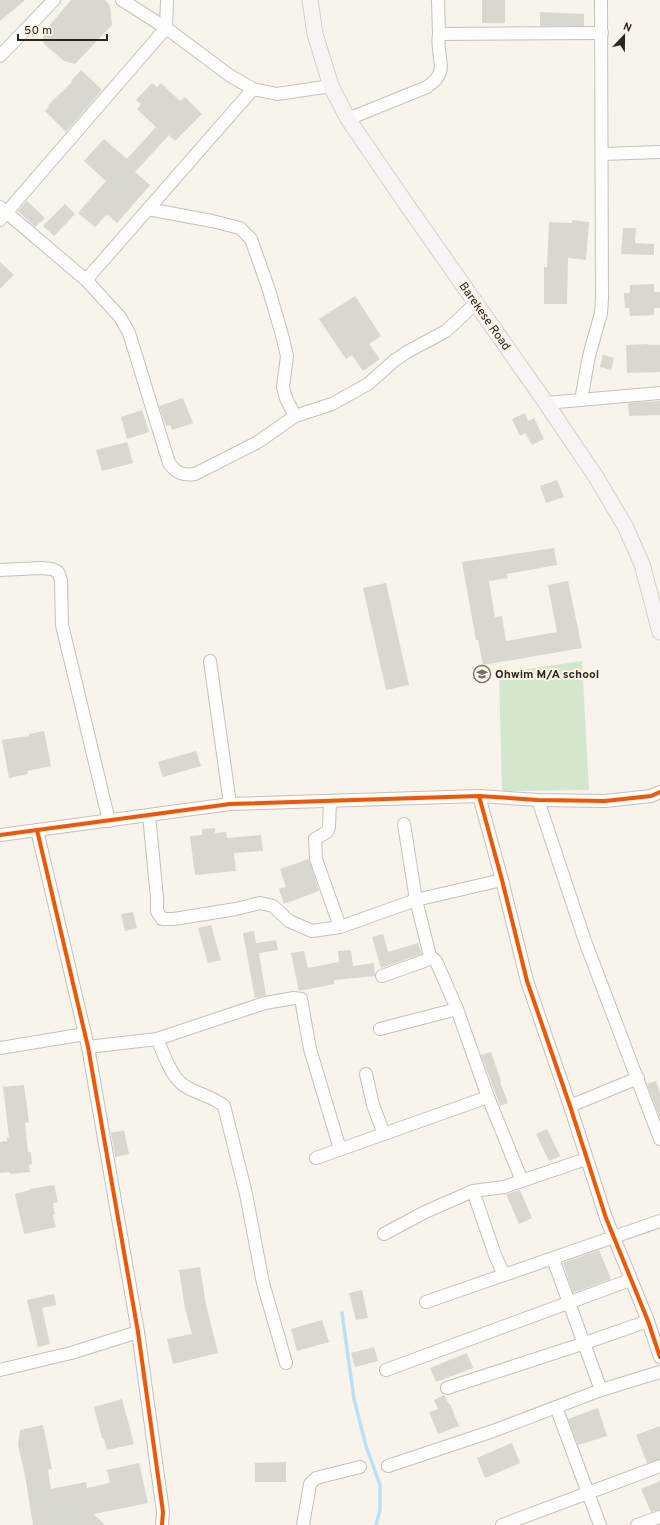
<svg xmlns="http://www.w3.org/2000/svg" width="660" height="1525" viewBox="0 0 660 1525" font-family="Overpass,sans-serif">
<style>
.pitch{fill:#d5e6cf}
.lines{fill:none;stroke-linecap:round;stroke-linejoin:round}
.stream{stroke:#bbe0f6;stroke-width:3.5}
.building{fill:#dad6d0}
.minor-casing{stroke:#c5c1bb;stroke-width:14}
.major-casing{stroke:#d2d0cc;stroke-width:17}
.minor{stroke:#fefdfc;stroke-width:12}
.major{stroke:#f9f4f4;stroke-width:15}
.cycleway-casing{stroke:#fdf4e6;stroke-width:6}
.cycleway{stroke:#e8590c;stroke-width:4}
.labels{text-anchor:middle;stroke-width:4;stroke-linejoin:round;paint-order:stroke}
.street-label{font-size:12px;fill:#2a2722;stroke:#fdf4e6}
.poi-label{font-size:12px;font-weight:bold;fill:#2a2722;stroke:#fdf4e6;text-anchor:start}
</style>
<rect width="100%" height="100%" fill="#f8f3eb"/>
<path class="pitch" d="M582 661 589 790 502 791 499 673Z"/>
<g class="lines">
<path class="stream" d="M342 1313 354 1399 366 1446 380 1485V1510L376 1525"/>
</g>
<g class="building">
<path d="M0 0H25L0 21Z"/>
<path d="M71 0H105L110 6 112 25 75 64 64 61 44 44 43 42 44 32Z"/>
<rect x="482" y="0" width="23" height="23"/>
<path d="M540 12 584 14V26H540Z"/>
<path d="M81 70 102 90 66 132 45 111 49 107 48 105 72 82 71 81Z"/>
<path d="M152 83 157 87 161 83 180 101 185 97 202 114 175 141 169 135 135 172 150 185 117 223 108 215 107 216 106 215 95 227 78 213 106 181 84 161 104 139 127 159 156 127 137 109 141 104 136 100Z"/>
<path d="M27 201 45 218 35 227 18 211Z"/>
<path d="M65 204 75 214 54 236 43 226Z"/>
<path d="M572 220 589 222 586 260 568 258 567 304H544V267H547L549 222 572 223Z"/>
<path d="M623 228H636L635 243 654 244V255L621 254Z"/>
<path d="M0 262 14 275 0 289Z"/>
<path d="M654 284V292H660V308H654V315L630 316 629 308H625L624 293H630V285Z"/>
<path d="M355 296 381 336 369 344 380 359 363 371 352 355 346 359 319 319Z"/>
<path d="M648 344V345H660V372L627 373 626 345Z"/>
<path d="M603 355 614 358 611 370 600 367Z"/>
<path d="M183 398 193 423 172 430 170 425 166 426 159 406Z"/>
<path d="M660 401V415L629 416 628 403Z"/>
<path d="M142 410 149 432 127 439 121 417Z"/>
<path d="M525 413 528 421 534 418 544 439 532 445 525 433 520 436 512 419Z"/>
<path d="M127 442 133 463 102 471 96 450Z"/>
<path d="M557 480 564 497 546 503 540 486Z"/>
<path d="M554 548 557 565 507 574 508 578 489 581 495 617 502 616 506 641 557 632 548 585 568 581 582 648 483 665 478 640H476L462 562Z"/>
<path d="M386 583 409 685 386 690 363 588Z"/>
<path d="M44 731 51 766 27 771 28 774 9 778 2 740 29 736V734Z"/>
<path d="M196 751 201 766 163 777 158 762Z"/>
<path d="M215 828V833L226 832 227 838 261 835 263 851 234 853 236 871 195 875 190 836 202 835V829Z"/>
<path d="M309 859 319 891 284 904 279 889 286 887 280 869Z"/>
<path d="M133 912 137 928 125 931 121 914Z"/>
<path d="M211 925 221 960 208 963 198 928Z"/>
<path d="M254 931 256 943 276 940 278 950 259 953 266 995 255 998 243 933Z"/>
<path d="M383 934 388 952 418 943 422 954 381 968 372 937Z"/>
<path d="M351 950 353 966 374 963 375 976 334 980V984L299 991 291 953 304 951 308 968 339 962 338 951Z"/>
<path d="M491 1052 501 1081 500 1082 508 1103 500 1106 481 1055Z"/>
<path d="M656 1081 660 1093V1118L647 1084Z"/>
<path d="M24 1085 29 1122 25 1123 28 1152H31L32 1164 29 1165 30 1172 10 1174V1172L0 1173V1142L7 1141V1138L9 1137 3 1087Z"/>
<path d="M547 1129 560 1156 549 1161 536 1134Z"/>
<path d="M124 1130 129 1154 115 1157 111 1133Z"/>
<path d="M54 1185 58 1202 53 1203 55 1214 53 1215 56 1227 24 1234 15 1194 30 1190V1189Z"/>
<path d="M520 1190 532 1218 519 1224 506 1194Z"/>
<path d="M599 1250 611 1279 573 1293 563 1263Z"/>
<path d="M200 1267 206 1305 218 1353 173 1364 167 1339 192 1334 185 1308 179 1270Z"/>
<path d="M362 1290 368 1318 356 1320 349 1293Z"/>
<path d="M54 1294 56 1305 42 1308 50 1344 38 1347 27 1300Z"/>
<path d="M322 1320 329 1342 297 1351 291 1329Z"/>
<path d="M374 1347 378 1361 355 1367 351 1353Z"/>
<path d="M467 1353 473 1368 436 1382 430 1368Z"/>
<path d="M444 1395 449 1404H450L459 1426 438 1434 429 1412 438 1409 434 1400Z"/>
<path d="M122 1399 134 1444 107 1450 104 1439 102 1438 94 1407Z"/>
<path d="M598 1408 607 1436 578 1445 568 1419Z"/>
<path d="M43 1425 52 1469 48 1470 51 1489 86 1482 87 1488 110 1483 107 1470 139 1463 148 1503 94 1514 105 1525H33L25 1475 18 1445 20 1430Z"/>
<path d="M660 1426V1459L647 1463 636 1435Z"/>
<path d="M512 1443 520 1463 485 1478 477 1458Z"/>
<path d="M286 1462V1482H255V1463Z"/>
<path d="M660 1481V1510L651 1512 641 1489Z"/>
</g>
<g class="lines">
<g class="minor-casing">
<g id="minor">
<path d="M122 0 166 28 229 75 253 89 277 94 331 86"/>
<path d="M438 0 439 34"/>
<path d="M0 56 54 0"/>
<path d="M348 119 427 87C452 70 435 59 439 34L602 33"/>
<path d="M602 154 660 152"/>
<path d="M0 207 86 280 253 89"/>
<path d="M148 209 212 221 240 228 251 239 269 290 282 335 287 356 283 387 286 398 295 416 332 404 368 384 395 360 407 352 446 331 476 303"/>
<path d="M0 220 166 28 167 0"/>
<path d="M86 280 120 317 129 333 169 463C176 473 183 476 195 474L258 442 295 416"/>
<path d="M581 400 589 356 601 313 602 299 601 0"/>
<path d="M546 403 660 393"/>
<path d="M0 570 41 568 52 569 58 572 61 580 62 625 109 821"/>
<path d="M210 661 230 804"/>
<path d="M479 796 502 880 527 981 570 1106 606 1218 648 1321 660 1357"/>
<path d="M538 800 585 941 660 1139"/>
<path d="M330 801 329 827 327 832 315 839 316 859 340 927"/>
<path d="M149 815 157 898V911L162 919H174L236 909 260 903 273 906 289 921 312 931 340 927 416 900 502 880"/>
<path d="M37 830 88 1047 138 1332 163 1512 162 1525"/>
<path d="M0 835 230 804 479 796 538 800 605 801 651 796 660 792"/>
<path d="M430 956 436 961 457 1009 488 1097 522 1181"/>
<path d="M382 976 427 960 430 956 416 900 404 824"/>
<path d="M380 1029 457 1009"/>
<path d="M157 1039C165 1056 171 1079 188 1088 201 1095 214 1097 224 1106L246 1194 263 1283 286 1363"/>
<path d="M88 1047 157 1039 265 1003 294 998 301 999 310 1049 340 1149"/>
<path d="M0 1048 85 1034"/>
<path d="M366 1074 373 1105 384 1134"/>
<path d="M570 1106 638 1078"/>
<path d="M316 1158 488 1097"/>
<path d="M473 1191 495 1255 504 1275"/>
<path d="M384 1234 425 1212 473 1191 504 1187 586 1159"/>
<path d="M553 1259 601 1390"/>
<path d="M426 1302 660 1221"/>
<path d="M0 1370 71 1353 138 1332"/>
<path d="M386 1370 630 1280"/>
<path d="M447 1388 585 1343 648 1321"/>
<path d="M556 1407 600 1525"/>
<path d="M388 1466 493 1431 601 1390 660 1372"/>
<path d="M303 1525 310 1484 316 1478 360 1467"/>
<path d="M502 1525 660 1466"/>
<path d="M637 1525 660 1517"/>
</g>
</g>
<g class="major-casing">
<path id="major" d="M310 0 315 34 331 86 348 119 409 208 546 403 596 477 625 526 642 564 660 632"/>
</g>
<use href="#minor" class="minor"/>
<use href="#major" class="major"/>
<g class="cycleway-casing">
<g id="cycleway">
<path d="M479 796 502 880 527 981 570 1106 606 1218 648 1321 660 1357"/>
<path d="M37 830 88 1047 138 1332 163 1512 162 1525"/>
<path d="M0 835 230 804 479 796 538 800 605 801 651 796 660 792"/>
</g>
</g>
<use href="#cycleway" class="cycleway"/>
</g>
<defs>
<g id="school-ring" transform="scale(0.9)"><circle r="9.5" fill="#fdf4e6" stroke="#726e68" stroke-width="1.5"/><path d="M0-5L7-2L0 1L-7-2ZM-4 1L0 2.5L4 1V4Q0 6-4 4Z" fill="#726e68"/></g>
</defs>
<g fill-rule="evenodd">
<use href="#school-ring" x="482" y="674"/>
</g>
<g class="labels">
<g class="street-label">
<text transform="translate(485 316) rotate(55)" y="4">Barekese Road</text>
</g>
<g class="poi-label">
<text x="495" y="678">Ohwim M/A school</text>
</g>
</g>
<g transform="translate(624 36) rotate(22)" stroke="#fdf4e6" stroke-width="3" paint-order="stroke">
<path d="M0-3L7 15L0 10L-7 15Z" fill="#2a2722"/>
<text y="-6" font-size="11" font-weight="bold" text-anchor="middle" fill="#2a2722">N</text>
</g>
<path d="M18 34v6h89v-6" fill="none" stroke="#2a2722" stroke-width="2"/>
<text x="24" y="34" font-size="12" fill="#2a2722" stroke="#fdf4e6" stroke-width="3" paint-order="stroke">50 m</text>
</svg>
